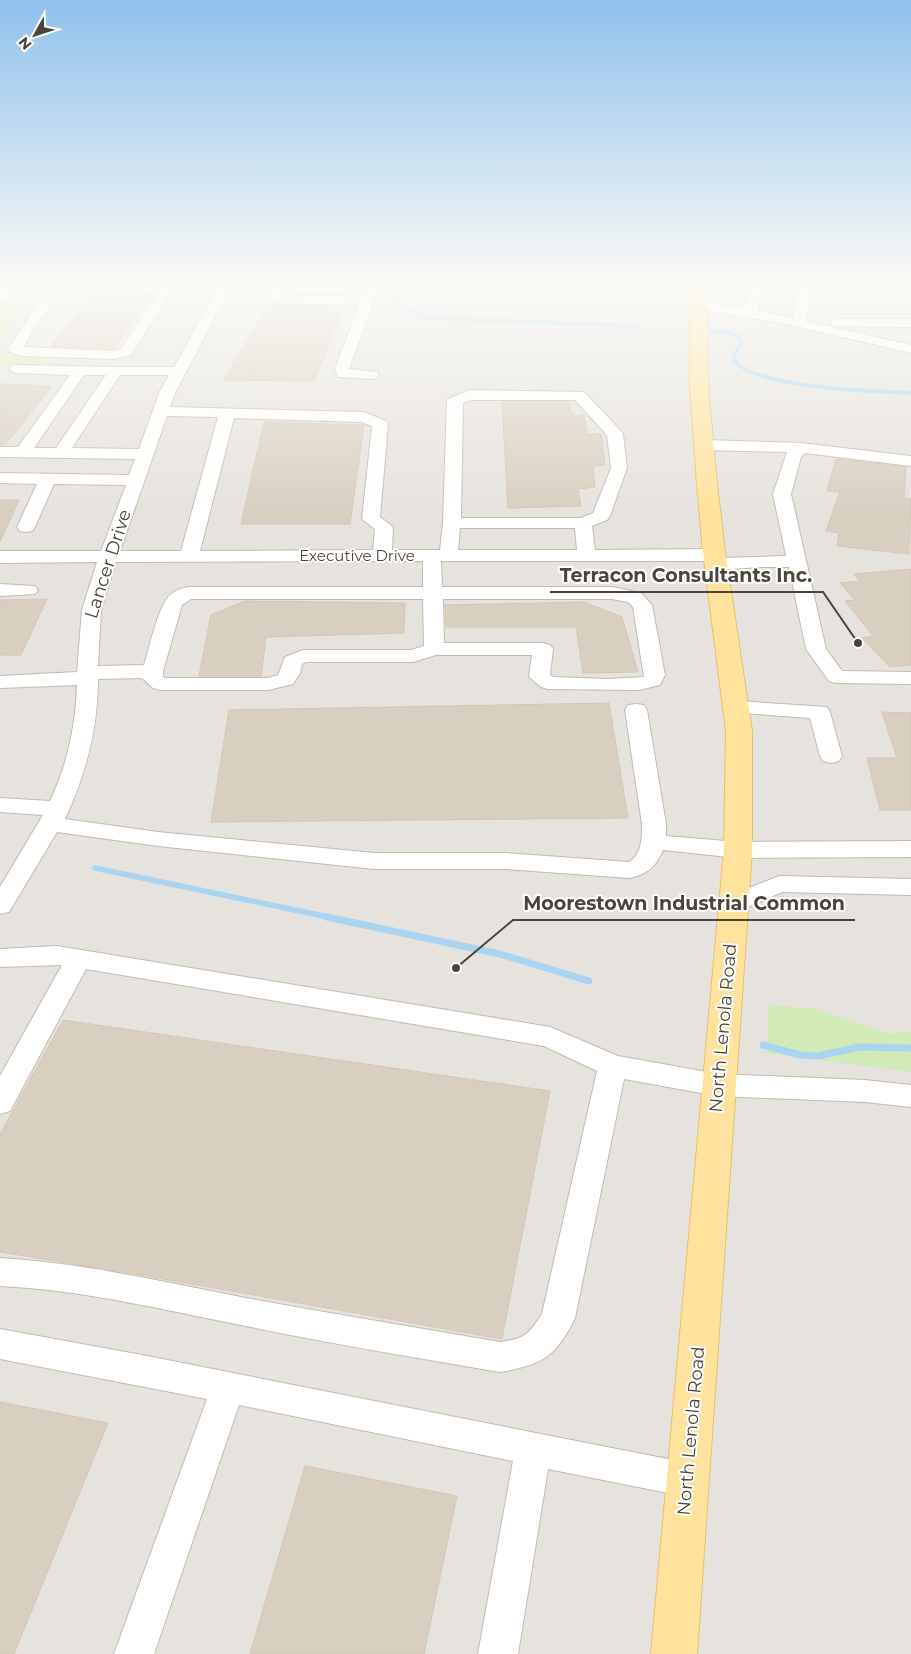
<svg xmlns="http://www.w3.org/2000/svg" width="911" height="1654" viewBox="0 0 911 1654" font-family="Montserrat,sans-serif">
<style>
.industrial{fill:#e6e2dd}
.green{fill:#d2eab5}
.lines{fill:none;stroke-linecap:round;stroke-linejoin:round}
.stream-far2{stroke:#a9d4f2;stroke-width:4}
.stream-far1{stroke:#a9d4f2;stroke-width:5.5}
.stream{stroke:#a9d4f2;stroke-width:7}
.building{fill:#d8cfc1;stroke:#d3c7b4}
.minor-casing{stroke:#c2bbae;stroke-width:2}
.major-casing{stroke:#e6c16a;stroke-width:2}
.minor{fill:#fff;fill-rule:evenodd}
.major{fill:#ffe39c;fill-rule:evenodd}
.labels{text-anchor:middle;stroke-width:4;stroke-linejoin:round;paint-order:stroke}
.far-street-label{font-size:15px;fill:#4b4439;stroke:#fff}
.street-label{font-size:18px;fill:#4b4439;stroke:#fff}
.leader{fill:none;stroke:#4b4439;stroke-width:2}
.callout-dot{fill:#4b4439;stroke:#fff;stroke-width:2}
.callout-label{font-size:19px;text-anchor:middle;font-weight:bold;fill:#4b4439;stroke:#fff;stroke-width:4;stroke-linejoin:round;paint-order:stroke}
</style>
<rect width="100%" height="100%" fill="#f6f3ec"/>
<rect class="industrial" x="0" y="283" width="911" height="1371"/>
<g class="green">
<path d="M0 283H45L0 338Z"/>
<path d="M0 354 47 356 38 364H0Z"/>
<path d="M769 1005 814 1009 889 1034 911 1031V1072L767 1053Z"/>
</g>
<g class="lines">
<g class="stream-far2">
<path d="M393 283 391 296 397 306 431 318 638 326"/>
<path d="M711 331 729 333 739 337 741 343 733 357C746 389 879 391 911 393"/>
</g>
<path class="stream-far1" d="M95 868 333 918"/>
<g class="stream">
<path d="M327 917 500 954 589 981"/>
<path d="M763 1045 800 1055 818 1056 860 1047 911 1048"/>
</g>
</g>
<g class="building">
<path d="M95 293 152 294 114 349 51 346Z"/>
<path d="M269 305 344 307 314 381 223 380Z"/>
<path d="M0 384 52 386 5 445H0Z"/>
<path d="M502 402H568L573 416 584 415 587 434H601L605 465 593 466 595 487 578 489 581 506 508 508Z"/>
<path d="M264 422 364 425 350 524H241Z"/>
<path d="M836 459 906 467 904 498 911 499 909 554 837 546 839 533 826 531 840 492 827 491Z"/>
<path d="M0 500H19L0 542Z"/>
<path d="M911 569V665L890 667 862 638 873 636 845 601 855 600 840 583 860 581 854 574Z"/>
<path d="M47 599 21 655H0V600Z"/>
<path d="M245 601 405 603 404 633 266 637 261 676H199L211 615Z"/>
<path d="M584 602 622 617 638 672 583 673 576 627H446L445 605Z"/>
<path d="M609 703 628 818 211 822 229 710Z"/>
<path d="M882 712 911 713V810H880L867 758H897Z"/>
<path d="M63 1020 550 1091 502 1339 124 1272 0 1252V1134Z"/>
<path d="M0 1402 108 1423 14 1654H0Z"/>
<path d="M305 1466 457 1496 424 1654H250Z"/>
</g>
<g class="lines">
<g class="minor-casing">
<g id="minor">
<path d="M6 283H19L5 300 0 301V289Z"/>
<path d="M57 283H177L131 355 114 359 21 356 10 352 8 349 34 309ZM67 287 160 291 121 349 114 351 23 347 44 314Z"/>
<path d="M221 283H233L175 393 170 407 364 412 386 421 388 424 380 517 393 527 392 550H440L443 523 447 401 450 398 470 390 584 392 621 431 623 434 627 468 610 516 607 520 592 526 595 550 715 549 721 551 724 555 722 558 786 556 773 494 787 452 704 450 698 448 696 445 698 442 704 440 801 443 911 456V466L805 453 801 457 791 494 826 649 842 671 911 672V684L836 683 829 681 806 649 789 567H760L716 570 709 568 707 564 709 561H441L442 587H612L641 593 652 605 665 675 660 685 639 690 548 689 541 687 529 677 532 655H436L413 662H306L302 664 300 673 293 684 268 690H160L153 688 142 678 98 679C98 729 86 774 65 819L158 832 374 853H506L629 862C642 854 642 838 642 824L625 710 628 705 636 704 644 705 647 710 666 824V836L738 842 911 841V857L738 858 663 850C656 867 647 874 630 878L506 869H374L158 846 57 832 9 912 0 914V887L43 815 0 812V798L50 801C67 765 76 725 77 685L0 688V676L77 672 82 610 97 562 0 563V551H101L126 485 54 484 35 527 32 531 26 532 20 531 17 527 37 484 0 483V473L129 475 135 459 0 457V447H18L70 375 17 373 12 372 10 369 12 366 17 365 113 367H174ZM84 375H106L56 448H34ZM120 375H169L159 393 139 449 72 448ZM472 400H575L607 435 611 468 593 513 581 518H461L463 403ZM167 416 218 417 181 551H120ZM234 418 361 422 372 426 362 519 375 529 373 550 200 551ZM460 528H575L577 550H458ZM423 561V587H189C184 588 178 589 174 592 158 601 150 648 144 665L98 666 101 610 116 562ZM191 599H423L424 646 411 650H303L285 657 278 675 268 678H165L163 676V671L182 605ZM443 599H612L628 602 633 607 644 677 609 679 553 677 550 675 553 649 550 645 543 643H444Z"/>
<path d="M372 283 379 287 349 369 377 372 379 375 377 378 372 379 338 377 335 369 359 305 277 303 272 302 266 296 269 288 280 284 366 286ZM282 292 363 294 362 297 280 295Z"/>
<path d="M749 283H806L812 290 806 321 911 345V353L786 324 699 309 692 305 699 301 744 309ZM793 288 798 291 793 318 758 311 760 290Z"/>
<path d="M838 319H911V327L833 326 831 323 833 320Z"/>
<path d="M0 584 35 586 38 590 35 594 0 596Z"/>
<path d="M737 701 827 707 830 712 842 756 839 761 831 763 823 761 820 756 810 718 729 712 726 707 729 702Z"/>
<path d="M779 876 911 879V895L782 892 742 910 733 912 724 910 720 904 724 898Z"/>
<path d="M57 946 550 1027 618 1056 718 1074 865 1080 911 1085V1107L865 1102 718 1096 624 1079 575 1318C556 1357 542 1365 500 1372 415 1357 331 1344 246 1326 164 1310 84 1290 0 1286V1258C84 1263 164 1282 246 1298 331 1314 415 1327 500 1342 526 1338 528 1335 542 1314L597 1071 544 1046 86 969 10 1111 0 1114V1076L62 965 0 967V949Z"/>
<path d="M0 1329 142 1355 688 1463 701 1468 706 1480 701 1492 688 1497 548 1469 518 1654H478L513 1461 239 1405 154 1654H114L207 1399 0 1359Z"/>
</g>
</g>
<g class="major-casing">
<path id="major" d="M691 283H707L708 386 717 484 725 552 752 731V850L697 1654H651L724 850 726 731 703 552 697 484 690 386Z"/>
</g>
<use href="#minor" class="minor"/>
<use href="#major" class="major"/>
</g>
<linearGradient id="sky" x2="0" y2="1"><stop stop-color="#8fc1ec"/><stop offset="0.55" stop-color="#fbfaf6"/><stop offset="1" stop-color="#fbfaf6" stop-opacity="0"/></linearGradient>
<rect width="911" height="514" fill="url(#sky)"/>
<g class="labels">
<g class="far-street-label">
<text x="357" y="561">Executive Drive</text>
</g>
<g class="street-label">
<text transform="translate(108 564) rotate(-72)" y="6">Lancer Drive</text>
<text transform="translate(723 1028) rotate(-85)" y="6">North Lenola Road</text>
<text transform="translate(691 1431) rotate(-85)" y="6">North Lenola Road</text>
</g>
</g>
<path class="leader" d="M858 643L823 592H550M456 968L513 920H855"/>
<g class="callout-dot">
<circle cx="858" cy="643" r="5"/>
<circle cx="456" cy="968" r="5"/>
</g>
<g class="callout-label">
<text x="686" y="582">Terracon Consultants Inc.</text>
<text x="684" y="910">Moorestown Industrial Common</text>
</g>
<g transform="translate(35 35) rotate(230)" stroke="#ffffff" stroke-width="4" paint-order="stroke">
<path d="M0-4L9 19L0 12L-9 19Z" fill="#4b4439"/>
<text y="-8" font-size="14" font-weight="bold" text-anchor="middle" fill="#4b4439">N</text>
</g>
</svg>
